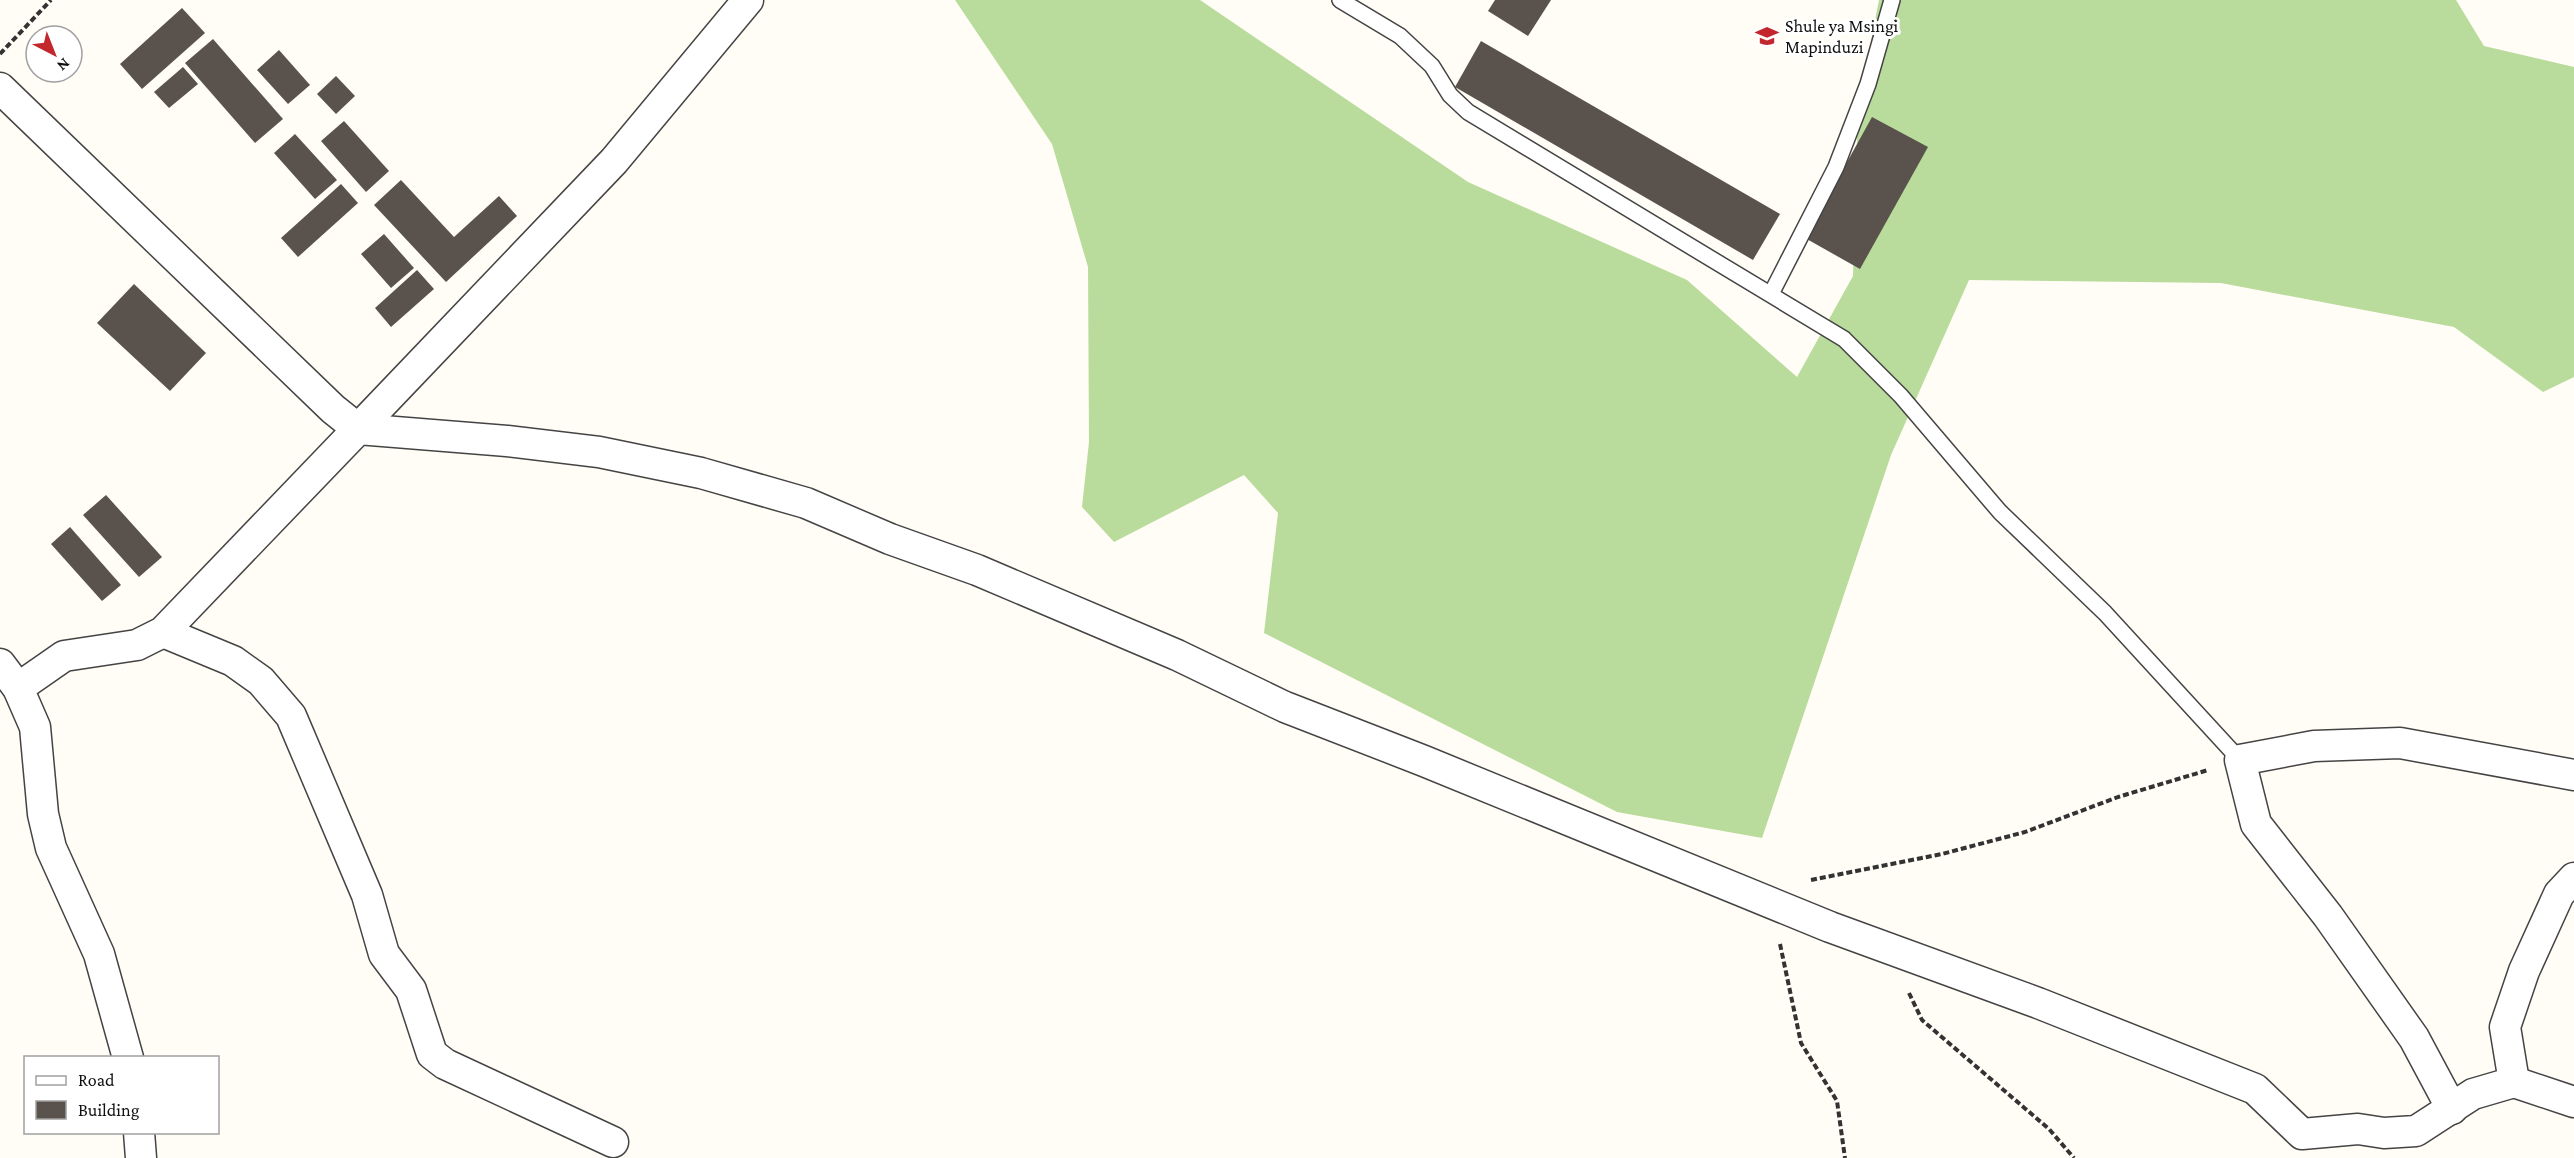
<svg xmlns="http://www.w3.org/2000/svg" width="2574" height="1158" viewBox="0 0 2574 1158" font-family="'Crimson Pro',serif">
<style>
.forest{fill:#b9dc9c}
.building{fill:#5a524d}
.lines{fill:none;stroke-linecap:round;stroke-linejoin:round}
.lane-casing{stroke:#444;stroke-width:18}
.street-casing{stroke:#444;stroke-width:33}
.path{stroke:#333;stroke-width:4;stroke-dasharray:6 3;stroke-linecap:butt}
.lane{stroke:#fff;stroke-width:15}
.street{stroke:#fff;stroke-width:30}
.labels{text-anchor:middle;stroke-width:6;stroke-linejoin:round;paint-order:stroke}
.poi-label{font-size:18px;fill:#111;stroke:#fff;text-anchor:start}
</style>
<rect width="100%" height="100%" fill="#fffdf5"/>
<path class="forest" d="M955 0H1200L1468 182 1687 280 1797 377 1853 276 1858 108 1879 0H2456L2484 46 2574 67V377L2543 392 2454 327 2221 283 1969 280 1891 455 1762 838 1617 812 1264 633 1278 513 1244 475 1114 542 1082 507 1089 442 1088 267 1052 144Z"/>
<g class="building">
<path d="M1495 0H1551L1528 36 1488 11Z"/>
<path d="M182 8 205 33 142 89 120 64Z"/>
<path d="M213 39 283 119 255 143 185 63Z"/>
<path d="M1481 41 1780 214 1753 260 1455 87Z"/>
<path d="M279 50 310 85 288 104 257 70Z"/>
<path d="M183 67 198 84 169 108 154 92Z"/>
<path d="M336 76 355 96 336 114 317 94Z"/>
<path d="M1872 117 1928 147 1860 269 1805 238Z"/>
<path d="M344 121 389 171 366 192 321 141Z"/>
<path d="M295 134 337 180 315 199 274 153Z"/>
<path d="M401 180 454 237 499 196 517 216 446 282 374 205Z"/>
<path d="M341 184 358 203 298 257 281 238Z"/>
<path d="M384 234 414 268 391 288 361 254Z"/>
<path d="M417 270 434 289 391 327 375 308Z"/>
<path d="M134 284 206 353 170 391 97 323Z"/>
<path d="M106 495 162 557 139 577 83 515Z"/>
<path d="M70 527 121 585 102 601 51 544Z"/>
</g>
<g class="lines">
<g class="lane-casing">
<g id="lane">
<path d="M1340 0 1400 36 1432 66 1450 95 1468 112 1844 339 1901 396 2000 512 2105 613 2240 760"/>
<path d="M1771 294 1836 167 1868 84 1892 0"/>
</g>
</g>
<g class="street-casing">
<g id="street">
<path d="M0 88 333 409 358 429 614 161 748 0"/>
<path d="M163 632 233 661 261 681 291 716 367 895 384 954 411 990 432 1054 445 1064 613 1142"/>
<path d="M0 664 18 688 35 727 43 814 51 848 99 954 128 1058"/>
<path d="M18 688 64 656 137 645 163 632 358 429 507 441 599 452 701 473 806 503 890 539 977 570 1177 655 1285 707 1424 761 1830 927 2038 1003 2255 1089 2302 1134 2358 1129 2384 1133 2416 1131 2473 1094 2514 1082 2574 1102"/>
<path d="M2514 1082 2505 1027 2524 971 2559 894 2574 878"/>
<path d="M2452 1109 2414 1038 2328 916 2256 824 2240 760 2314 746 2400 743 2574 775"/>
<path d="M139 1132 141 1158"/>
</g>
</g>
<g class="path">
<path d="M0 54 51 0"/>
<path d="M1811 880 1942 854 2025 832 2118 797 2208 770"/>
<path d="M1780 944 1801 1043 1837 1101 1845 1158"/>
<path d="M1909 993 1922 1020 2049 1129 2074 1158"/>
</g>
<use href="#lane" class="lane"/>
<use href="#street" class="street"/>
</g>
<defs>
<g id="school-bare" transform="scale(1.8)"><path d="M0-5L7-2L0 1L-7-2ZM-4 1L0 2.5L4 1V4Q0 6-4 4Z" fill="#c4262e" stroke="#fff" stroke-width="2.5" paint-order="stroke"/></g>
</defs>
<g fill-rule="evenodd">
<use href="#school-bare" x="1767" y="36"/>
</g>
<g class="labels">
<g class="poi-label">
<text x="1785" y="32">Shule ya Msingi<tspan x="1785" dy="21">Mapinduzi</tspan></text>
</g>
</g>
<rect x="24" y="1056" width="195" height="78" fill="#ffffff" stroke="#a0a0a0" stroke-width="1.5"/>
<rect x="36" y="1076" width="30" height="9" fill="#ffffff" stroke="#a0a0a0" stroke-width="1.5"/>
<text x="78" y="1086" font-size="18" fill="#111111">Road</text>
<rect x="36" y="1101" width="30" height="18" fill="#5a524d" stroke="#a0a0a0" stroke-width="1.5"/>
<text x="78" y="1116" font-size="18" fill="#111111">Building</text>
<g transform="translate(54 54) rotate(138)"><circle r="28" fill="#ffffff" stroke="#a0a0a0" stroke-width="1.5"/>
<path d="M0-4.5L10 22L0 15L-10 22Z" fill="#c4262e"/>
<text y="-9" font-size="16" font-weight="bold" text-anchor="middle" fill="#111111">N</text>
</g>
</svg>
